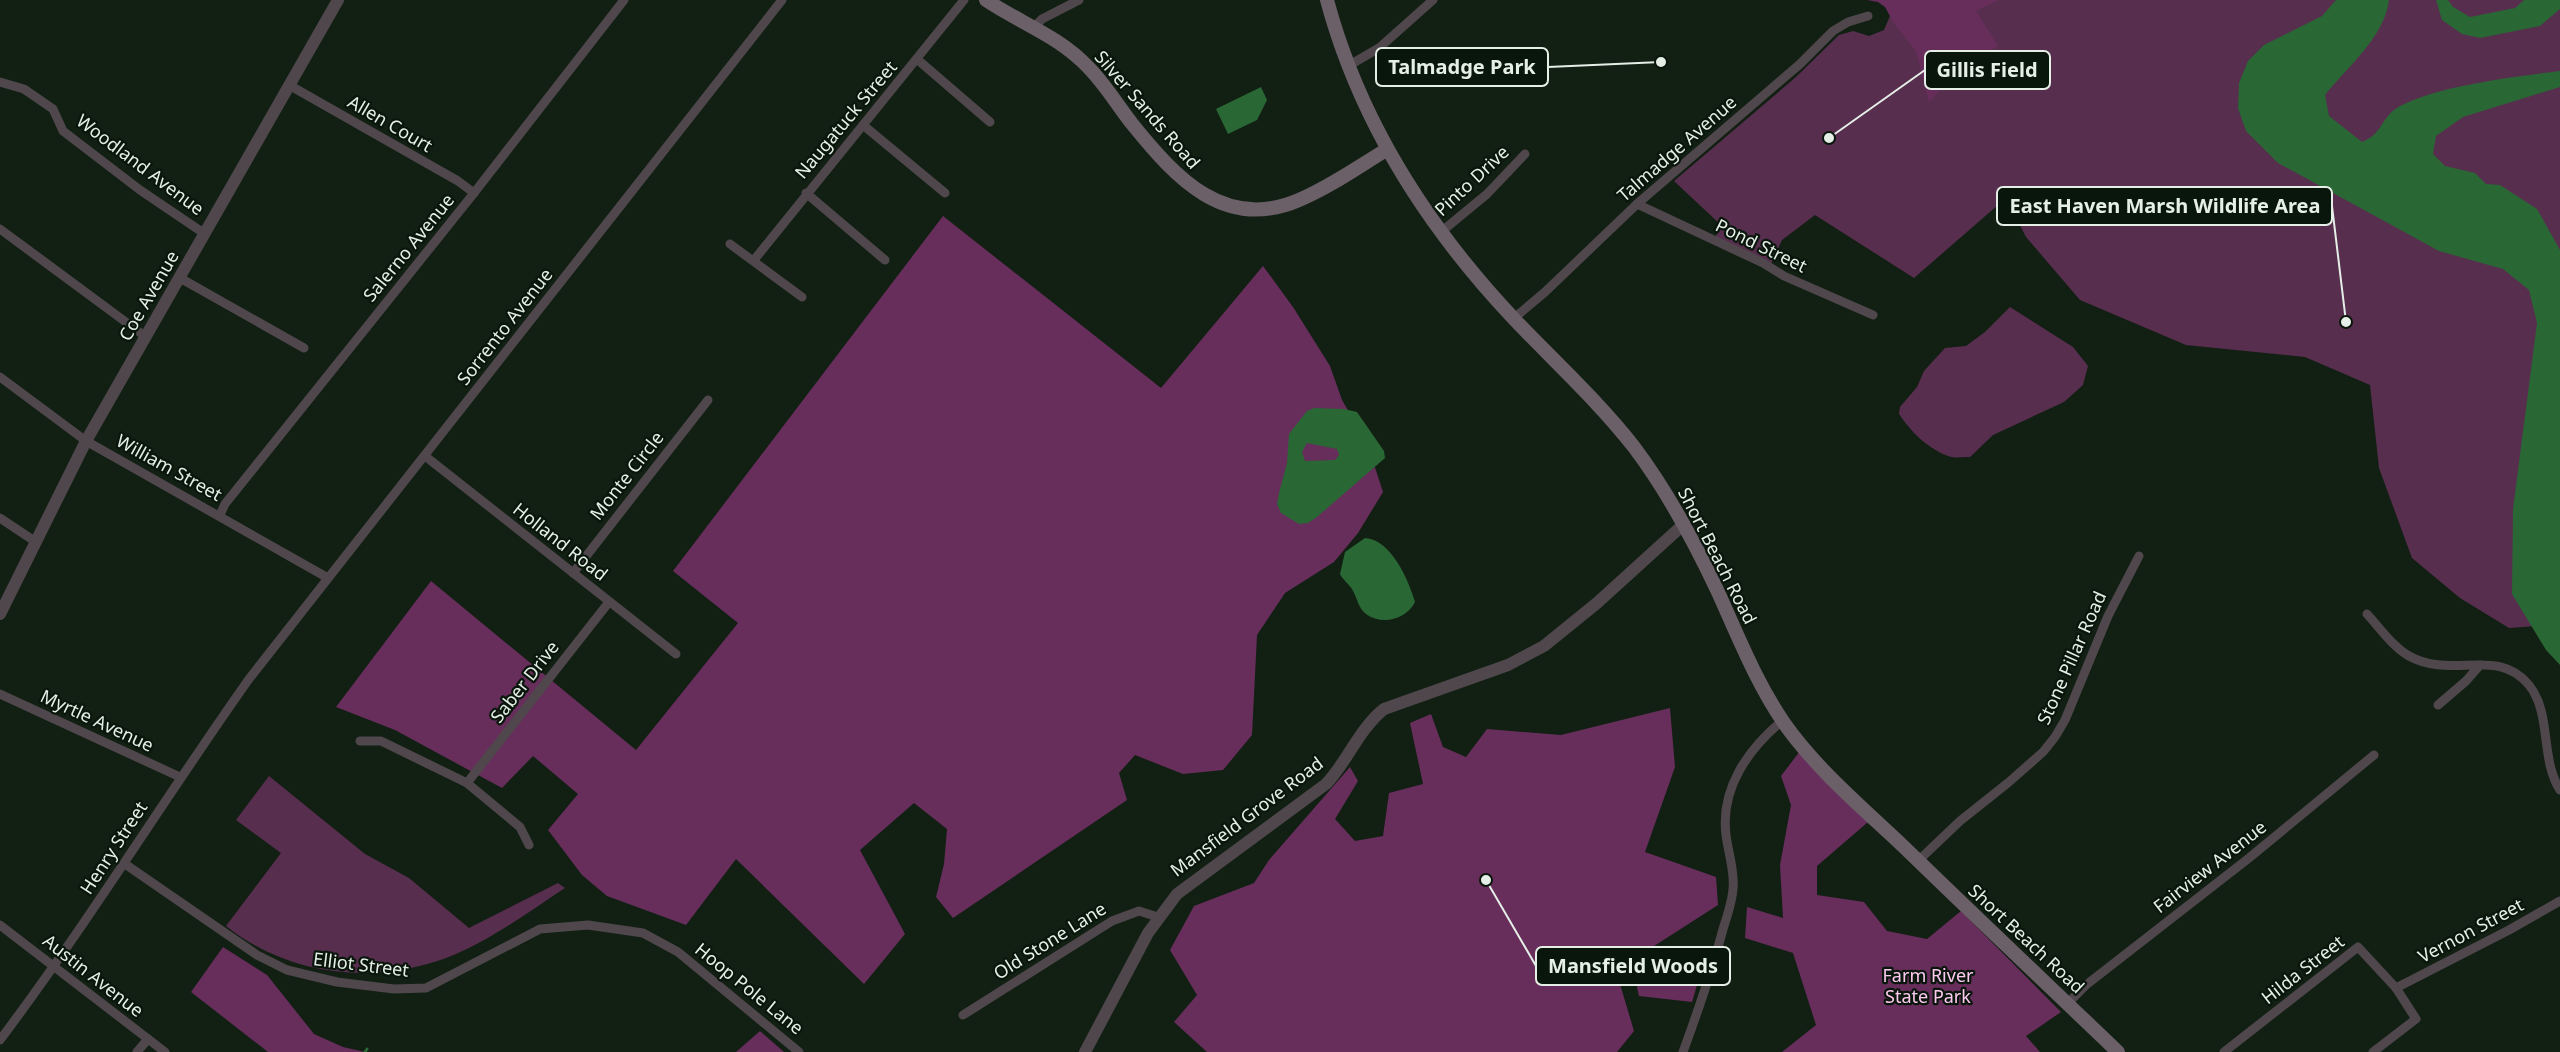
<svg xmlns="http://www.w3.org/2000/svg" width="2560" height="1052" viewBox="0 0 2560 1052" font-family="'Noto Sans',sans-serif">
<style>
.green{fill:#582e4f}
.forest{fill:#672e5c}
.water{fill:#296734;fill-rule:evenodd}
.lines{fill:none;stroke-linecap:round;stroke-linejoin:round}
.stream{stroke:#296734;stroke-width:3}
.minor{stroke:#4f474c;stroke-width:9}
.tertiary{stroke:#4f474c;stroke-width:12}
.secondary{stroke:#6b5f68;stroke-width:14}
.labels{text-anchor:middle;stroke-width:4.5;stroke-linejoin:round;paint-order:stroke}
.street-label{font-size:18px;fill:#e6efe7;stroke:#09160b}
.park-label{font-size:18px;fill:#fec9f1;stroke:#09160b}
.leader{fill:none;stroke:#e6efe7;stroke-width:2}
.callout-dot{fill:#e6efe7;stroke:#09160b;stroke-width:2}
.callout{fill:#09160b;stroke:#e6efe7;stroke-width:2}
.callout-label{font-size:20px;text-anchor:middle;font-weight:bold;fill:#e6efe7}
</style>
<rect width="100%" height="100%" fill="#121f13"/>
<g class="green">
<path d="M1884 0H2560V624L2509 628 2460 598 2412 558 2379 468 2370 385 2305 357 2186 345 2080 300 2026 237 2006 198 1914 278 1815 215 1782 240 1771 264 1715 237 1722 226 1674 181 1796 77 1839 35 1853 31 1869 36 1884 30 1890 16Z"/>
<path d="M2010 307 2073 347 2088 366 2083 385 2064 402 1993 435 1970 457C1964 457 1956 458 1951 457 1929 450 1911 432 1899 414L1900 407 1917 387 1924 371 1945 348 1966 346 1985 332Z"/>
<path d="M269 776 365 854 409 878 469 928 558 883 565 888C527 913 488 942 446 958 372 985 289 976 226 926L281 853 236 820Z"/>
</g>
<g class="forest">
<path d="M1867 0H1998L1976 11 1998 46 1957 71 1929 102 1916 51 1894 23 1885 7 1878 2Z"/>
<path d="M943 216 1161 388 1263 266 1293 307 1330 366 1342 400 1367 443 1383 492 1358 533 1334 562 1285 593 1257 635 1252 735 1223 770 1183 774 1135 755 1119 773 1127 800 953 918 936 897 944 864 947 829 914 803 860 850 905 934 864 984 736 859 686 925 607 896 582 875 548 830 578 794 533 756 502 788 395 730 336 707 431 581 636 750 738 623 673 571Z"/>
<path d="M1670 708 1675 767 1645 852 1716 877 1718 905 1651 948 1704 962 1692 1002 1639 996 1632 964H1614L1634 1031 1617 1052H1207L1174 1022 1197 995 1170 950 1194 906 1254 883 1269 860 1350 767 1358 781 1335 819 1355 841 1383 836 1389 793 1423 784 1410 723 1431 714 1443 747 1466 757 1487 729 1561 735Z"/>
<path d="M1800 751 1868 822 1817 866V895L1864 902 1887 931 1927 939 1961 911 2061 1012 2026 1036 2040 1052H1782L1816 1025 1793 953 1745 938 1747 907 1783 918 1780 865 1791 805 1781 776Z"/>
<path d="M223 947 267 975 314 1034 343 1047 365 1052H268L191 992Z"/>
<path d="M760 1031 784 1052H736Z"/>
</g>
<g class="water">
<path d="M2336 0H2389C2384 38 2348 66 2325 95L2329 116 2362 142C2383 133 2380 121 2394 110 2426 87 2519 76 2560 71V87L2463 117 2436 136 2433 154 2445 166 2475 173 2486 184 2500 185 2537 209 2560 250V665L2546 650 2512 594 2513 509 2537 323 2529 290 2503 269 2439 251 2278 163 2246 131 2238 108 2239 83 2248 61 2264 45 2322 16Z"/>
<path d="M2436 0H2448L2453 7 2470 17 2515 8 2524 0H2560V9L2540 26 2480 38 2462 34 2442 20Z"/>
<path d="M1261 87 1267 100 1257 120 1228 134 1216 109Z"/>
<path d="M1314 408 1344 409 1357 412 1384 451 1385 458 1317 517 1308 523 1299 524 1281 513 1277 504 1279 493 1287 463 1289 434 1307 411ZM1307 443 1337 449 1339 455 1335 460 1305 461 1302 452Z"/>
<path d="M1365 538C1391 539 1409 581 1415 602 1407 619 1382 626 1366 614 1358 608 1357 597 1352 589 1349 584 1343 580 1340 574L1345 552Z"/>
</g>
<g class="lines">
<path class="stream" d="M365 1052 367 1049"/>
<g class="minor">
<path d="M1035 26 1042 19 1079 0"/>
<path d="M918 60 990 122"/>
<path d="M1348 66 1379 48 1433 0"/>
<path d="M0 82 24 89 53 109 63 131 140 190 205 234"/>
<path d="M289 85 458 181 474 193"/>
<path d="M863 125 945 193"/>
<path d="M806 193 885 260"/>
<path d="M1637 204 1763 263 1784 276 1873 315"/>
<path d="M0 229 146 337"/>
<path d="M1441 232 1487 194 1525 154"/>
<path d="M730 244 802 297"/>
<path d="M754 260 964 0"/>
<path d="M180 278 304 348"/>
<path d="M1513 319 1545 292 1637 204 1800 64 1833 31 1848 22 1868 16"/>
<path d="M0 377 86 441 328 578"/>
<path d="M425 456 676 654"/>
<path d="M220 515 225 504 474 193 624 0"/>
<path d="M0 518 36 542"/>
<path d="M573 573 708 400"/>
<path d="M2367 614C2380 628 2392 646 2409 656 2452 680 2497 646 2529 685 2552 714 2540 759 2560 790"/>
<path d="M0 694 180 777"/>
<path d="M2438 705 2466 681 2480 665"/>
<path d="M360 741H381L467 783 520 827 529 845"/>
<path d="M467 783 609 602"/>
<path d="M1918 861 1960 821 2009 782 2043 752 2055 737 2065 720 2108 616 2139 556"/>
<path d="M125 864 257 955 287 970 337 982 394 989 426 988 540 929 588 925 643 933 678 952 799 1052"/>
<path d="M0 925 165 1052"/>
<path d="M2396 988 2509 930 2560 901"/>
<path d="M2067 1004 2086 985 2249 858 2374 755"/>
<path d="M963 1015 1112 921 1139 911 1158 917"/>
<path d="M0 1040C88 923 164 799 249 679L782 0"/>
<path d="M137 1052 148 1039"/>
<path d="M1683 1052C1698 1011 1712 971 1723 929 1727 917 1732 902 1733 889 1735 871 1728 852 1726 835 1720 788 1749 748 1783 720"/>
<path d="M2224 1052 2358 947 2396 988 2416 1019 2373 1052"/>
</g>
<g class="tertiary">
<path d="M0 614 86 441 338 0"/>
<path d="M1085 1052 1148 933 1177 894 1326 784C1348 761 1358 730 1384 709L1508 665 1544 646 1597 603 1684 524"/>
</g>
<g class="secondary">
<path d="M986 0C1020 23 1059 36 1088 67 1105 84 1118 106 1133 125 1176 178 1225 232 1299 200 1330 187 1358 167 1386 150"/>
<path d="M1327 0C1360 123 1428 228 1515 320 1555 362 1598 401 1634 447 1668 492 1694 541 1718 592 1738 636 1756 682 1784 723 1817 770 1864 809 1905 848 1976 917 2047 984 2118 1052"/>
</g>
</g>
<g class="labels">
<g class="street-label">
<text transform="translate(1147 110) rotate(49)" y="6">Silver Sands Road</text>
<text transform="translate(846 120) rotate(-50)" y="6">Naugatuck Street</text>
<text transform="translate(390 124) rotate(30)" y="6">Allen Court</text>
<text transform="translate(1677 149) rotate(-41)" y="6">Talmadge Avenue</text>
<text transform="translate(140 165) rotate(37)" y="6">Woodland Avenue</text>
<text transform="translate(1472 181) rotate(-43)" y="6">Pinto Drive</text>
<text transform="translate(1761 246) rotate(26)" y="6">Pond Street</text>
<text transform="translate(409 248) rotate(-51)" y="6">Salerno Avenue</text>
<text transform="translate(149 296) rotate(-60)" y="6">Coe Avenue</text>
<text transform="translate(505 327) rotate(-52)" y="6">Sorrento Avenue</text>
<text transform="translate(169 468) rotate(29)" y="6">William Street</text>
<text transform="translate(627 476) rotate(-52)" y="6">Monte Circle</text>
<text transform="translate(560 542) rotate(38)" y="6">Holland Road</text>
<text transform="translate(1717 556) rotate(63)" y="6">Short Beach Road</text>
<text transform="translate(2072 658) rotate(-66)" y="6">Stone Pillar Road</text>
<text transform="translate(525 682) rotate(-52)" y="6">Saber Drive</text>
<text transform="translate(97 721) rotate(25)" y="6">Myrtle Avenue</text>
<text transform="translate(1247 817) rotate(-37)" y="6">Mansfield Grove Road</text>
<text transform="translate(114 848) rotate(-57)" y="6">Henry Street</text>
<text transform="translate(2210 867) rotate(-38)" y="6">Fairview Avenue</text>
<text transform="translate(2471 931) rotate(-28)" y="6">Vernon Street</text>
<text transform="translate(2026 939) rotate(43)" y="6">Short Beach Road</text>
<text transform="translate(1050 941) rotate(-32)" y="6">Old Stone Lane</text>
<text transform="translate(361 965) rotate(7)" y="6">Elliot Street</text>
<text transform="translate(2303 970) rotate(-38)" y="6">Hilda Street</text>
<text transform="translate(93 976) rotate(38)" y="6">Austin Avenue</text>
<text transform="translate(749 989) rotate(39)" y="6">Hoop Pole Lane</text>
</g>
<g class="park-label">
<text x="1928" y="982">Farm River<tspan x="1928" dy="21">State Park</tspan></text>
</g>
</g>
<path class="leader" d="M1661 62L1548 67M1829 138L1925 70M2346 322L2332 206M1486 880L1536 966"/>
<g class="callout-dot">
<circle cx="1661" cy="62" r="6"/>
<circle cx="1829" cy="138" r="6"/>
<circle cx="2346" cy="322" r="6"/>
<circle cx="1486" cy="880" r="6"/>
</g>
<g class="callout">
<rect x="1376" y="48" width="172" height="38" rx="6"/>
<rect x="1925" y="51" width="125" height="38" rx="6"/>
<rect x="1997" y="187" width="335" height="38" rx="6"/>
<rect x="1536" y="947" width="194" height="38" rx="6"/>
</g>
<g class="callout-label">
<text x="1462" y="74">Talmadge Park</text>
<text x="1987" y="77">Gillis Field</text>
<text x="2165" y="213">East Haven Marsh Wildlife Area</text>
<text x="1633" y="973">Mansfield Woods</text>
</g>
</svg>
